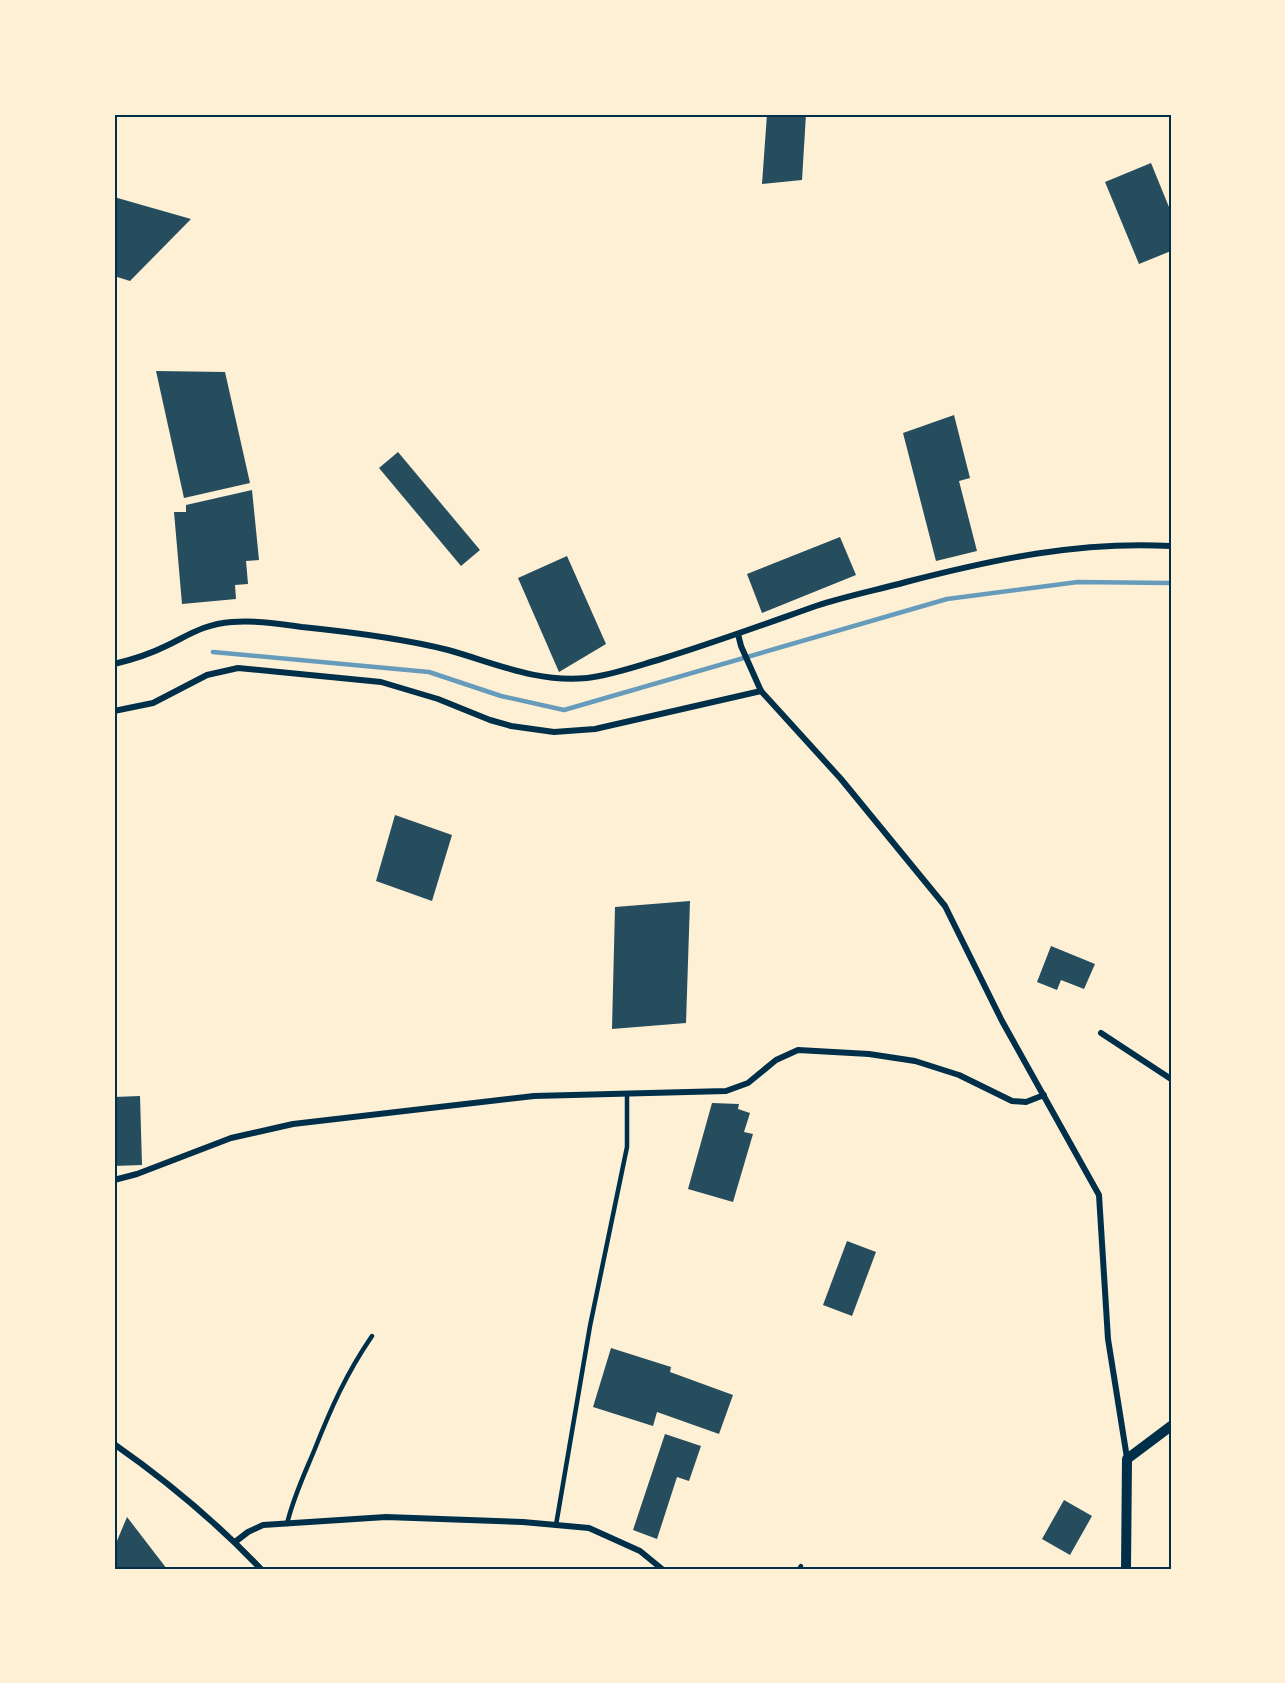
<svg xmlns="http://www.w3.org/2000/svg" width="1285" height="1683" viewBox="0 0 1285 1683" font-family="'Public Sans',sans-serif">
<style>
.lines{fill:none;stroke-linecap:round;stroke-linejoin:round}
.stream{stroke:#669bbc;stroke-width:4.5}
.building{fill:#264d5e}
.service{stroke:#003049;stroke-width:4.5}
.minor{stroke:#003049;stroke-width:6}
.tertiary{stroke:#003049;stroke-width:10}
.neatline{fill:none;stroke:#003049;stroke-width:2}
</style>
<rect width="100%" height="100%" fill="#fdf0d5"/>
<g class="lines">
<path class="stream" d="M213 652 429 672 501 696 564 710 947 599 1078 582 1171 583"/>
</g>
<g class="building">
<path d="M767 114H806L802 180 762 184Z"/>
<path d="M1151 163 1171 212V251L1139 264 1105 182Z"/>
<path d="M114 197 191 219 130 281 114 276Z"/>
<path d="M156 371 225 372 250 483 184 498Z"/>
<path d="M954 415 970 478 959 481 977 551 936 561 903 433Z"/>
<path d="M398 452 480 550 461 566 379 468Z"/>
<path d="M252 490 259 560 246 561 248 584 235 585 236 599 182 604 174 512H186V505Z"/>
<path d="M840 537 856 575 762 613 747 574Z"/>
<path d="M567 556 606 644 559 672 518 578Z"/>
<path d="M395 815 452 835 432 901 376 881Z"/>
<path d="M690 901 686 1023 612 1029 615 907Z"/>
<path d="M1051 946 1095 964 1084 989 1061 980 1057 990 1037 982Z"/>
<path d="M140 1096 142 1165 114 1166V1097Z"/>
<path d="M712 1103 739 1104 738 1109 750 1113 744 1132 753 1134 733 1202 688 1189Z"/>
<path d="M847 1241 876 1252 852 1316 823 1305Z"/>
<path d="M611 1348 671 1367 670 1372 733 1395 719 1434 657 1412 653 1426 593 1407Z"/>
<path d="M665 1434 701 1446 689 1481 677 1477 657 1539 633 1530Z"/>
<path d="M1064 1500 1092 1516 1070 1555 1042 1539Z"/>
<path d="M127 1517 167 1569H114V1548Z"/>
</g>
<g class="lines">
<g class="service">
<path d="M287 1524C293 1498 304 1475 314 1451 331 1408 346 1374 372 1336"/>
<path d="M556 1525 590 1326 627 1147V1094"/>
<path d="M799 1569 801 1566"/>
</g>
<g class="minor">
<path d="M738 634 741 646 761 691 841 779 945 906 1002 1021 1099 1195 1108 1339 1127 1458"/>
<path d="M114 664C131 660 150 654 166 646 189 635 204 624 232 622 255 620 279 624 302 627 351 632 401 638 448 650 495 663 537 683 587 678 612 675 637 666 661 659 713 643 765 624 816 606 846 596 877 590 906 582 995 559 1079 541 1171 546"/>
<path d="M114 711 153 703 207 675 238 668 381 682 438 699 490 720 511 726 554 732 595 729 761 691"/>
<path d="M1101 1033 1171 1079"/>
<path d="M114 1180 137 1174 231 1138 293 1124 534 1096 726 1091 748 1083 776 1060 798 1050 869 1054 915 1061 959 1075 1012 1101 1026 1102 1044 1095"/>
<path d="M114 1444C167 1481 216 1522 261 1569"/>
<path d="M235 1542 248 1532 263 1525 386 1517 523 1522 589 1528 640 1551 662 1569"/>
</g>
<path class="tertiary" d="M1126 1569 1127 1459 1171 1426"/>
</g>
<rect width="1285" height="1683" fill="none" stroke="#fdf0d5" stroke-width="231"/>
<rect x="116" y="116" width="1054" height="1452" class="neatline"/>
</svg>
